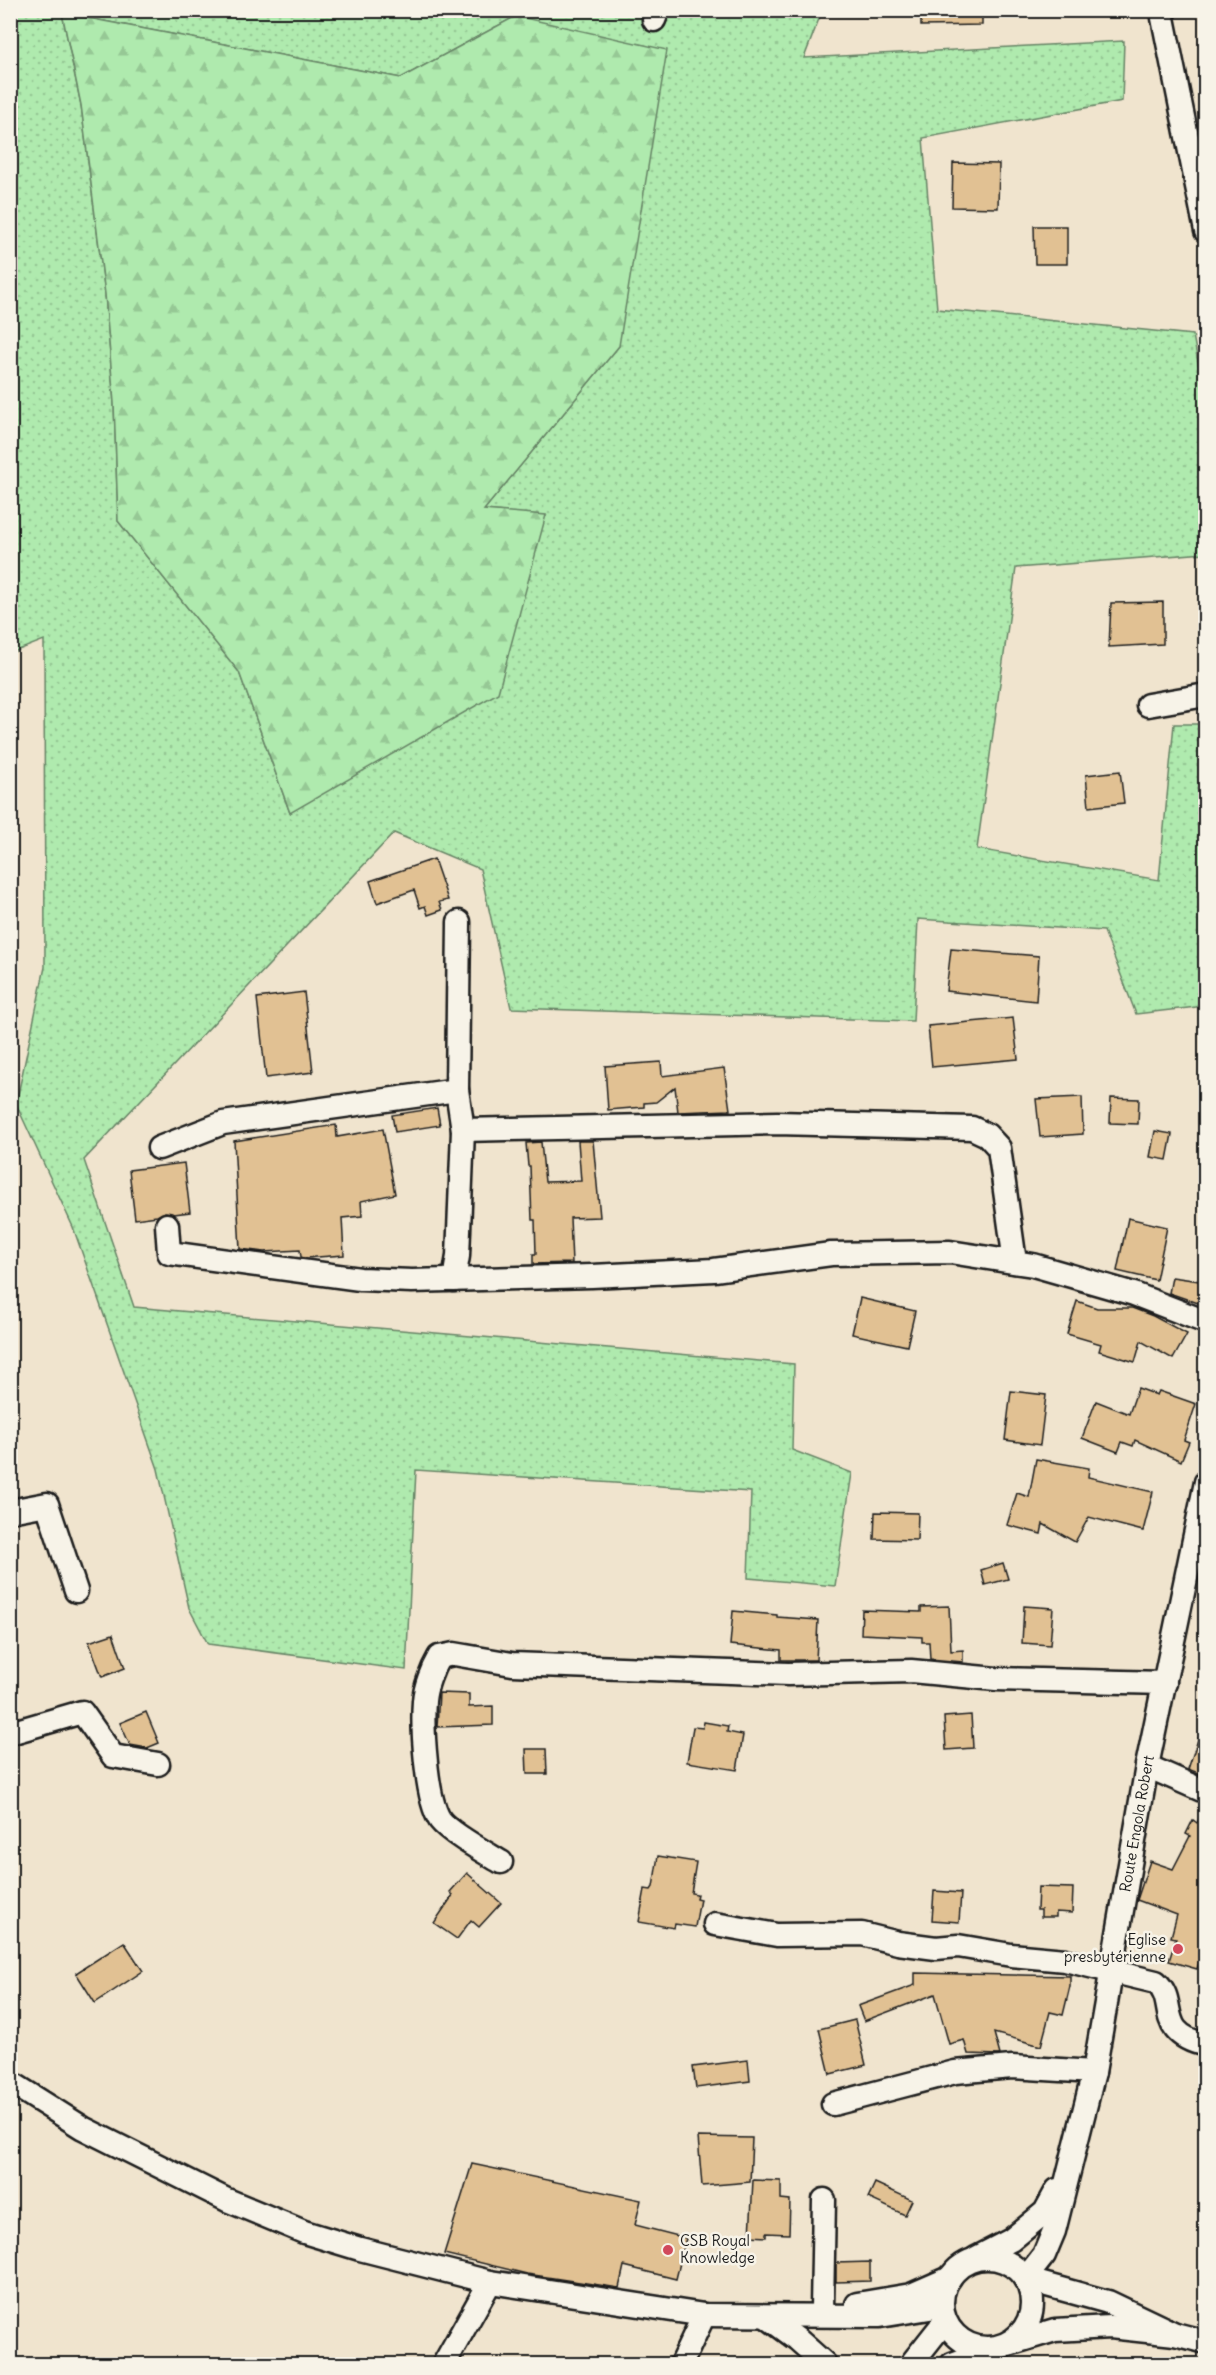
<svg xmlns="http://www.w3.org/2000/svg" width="1216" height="2375" viewBox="0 0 1216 2375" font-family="Delius,sans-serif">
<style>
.grass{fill:url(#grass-dots);stroke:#668365;stroke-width:1.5;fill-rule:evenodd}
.forest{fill:url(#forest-firs);stroke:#668365;stroke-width:1.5}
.building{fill:#e1c193;stroke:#1c1c1c;stroke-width:1.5}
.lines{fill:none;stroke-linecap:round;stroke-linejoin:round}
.minor-casing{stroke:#1c1c1c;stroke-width:27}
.minor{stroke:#f7f3e8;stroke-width:22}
.poi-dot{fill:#d1495b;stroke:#f7f3e8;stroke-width:2}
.labels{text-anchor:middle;stroke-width:5;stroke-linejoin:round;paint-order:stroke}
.street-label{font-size:15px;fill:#1c1c1c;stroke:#f7f3e8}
.poi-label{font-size:15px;fill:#1c1c1c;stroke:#f7f3e8;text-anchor:end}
</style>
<defs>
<pattern id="grass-dots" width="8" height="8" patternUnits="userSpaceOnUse" patternTransform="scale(1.5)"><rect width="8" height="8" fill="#afeaae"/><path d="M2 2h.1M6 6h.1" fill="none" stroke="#96c895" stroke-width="1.8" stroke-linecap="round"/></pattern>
<pattern id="forest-firs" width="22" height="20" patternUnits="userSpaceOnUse" patternTransform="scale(1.5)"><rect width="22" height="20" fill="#afeaae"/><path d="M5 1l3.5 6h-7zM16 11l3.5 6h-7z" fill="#96c895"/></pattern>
</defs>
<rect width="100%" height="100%" fill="#f0e4ce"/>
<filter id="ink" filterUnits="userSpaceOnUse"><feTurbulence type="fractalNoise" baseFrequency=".0167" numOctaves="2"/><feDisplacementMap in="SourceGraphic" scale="12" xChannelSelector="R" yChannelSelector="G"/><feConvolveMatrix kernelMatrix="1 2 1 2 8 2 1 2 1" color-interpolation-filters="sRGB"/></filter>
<g filter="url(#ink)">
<path class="grass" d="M11 11H822L804 58 1124 41 1122 101 923 138 937 309 1193 335 1205 401V553L1016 568 977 849 1159 880 1174 724H1205V1006L1136 1014 1104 931 918 919 913 1021 511 1008 480 869 394 833 84 1160 134 1307 794 1364 792 1450 852 1473 835 1586 748 1578 751 1492 416 1470 406 1670 208 1644 189 1608 158 1469 73 1227 16 1104 45 967 44 640 11 653ZM62 13 401 78 516 16 619 346 484 510 546 516 290 813 239 672 118 521 114 403 105 294 81 105Z"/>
<path class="forest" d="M62 13 401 78 516 16 667 50 619 346 484 510 546 515 498 693 290 813 239 672 118 521 114 403 105 294 81 105Z"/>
<g class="building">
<path d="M921 10H982V25L921 26Z"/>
<path d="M953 163 999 164 998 208 952 207Z"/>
<path d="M1034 226H1067V264H1035Z"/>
<path d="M1163 602V644L1109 647 1111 603Z"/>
<path d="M1120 771 1124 803 1089 807 1086 775Z"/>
<path d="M434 859 448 900 439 902 442 910 428 915 425 906 420 908 414 890 377 903 370 881Z"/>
<path d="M951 949 1039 956 1036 1001 946 991Z"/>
<path d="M304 992 313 1072 266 1078 257 998Z"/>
<path d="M1013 1018 1018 1059 932 1067 928 1026Z"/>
<path d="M661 1062 662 1076 724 1068 730 1110 678 1112 675 1087 656 1102 644 1103V1107L608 1110 605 1066Z"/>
<path d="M1082 1097 1083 1134 1040 1137 1036 1099Z"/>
<path d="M1111 1098 1139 1099 1138 1124 1110 1123Z"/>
<path d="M437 1108 440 1125 395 1132 392 1115Z"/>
<path d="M336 1125 337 1137 383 1129 395 1194 361 1201 362 1216 342 1218 344 1255 304 1258 301 1257 300 1250 264 1252 240 1249 234 1141Z"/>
<path d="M1155 1131 1172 1134 1167 1160 1150 1157Z"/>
<path d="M578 1141H593L600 1217 570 1218 572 1263 533 1264V1254H536L535 1220H532L530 1166H528L526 1143 541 1142 545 1182 581 1181Z"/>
<path d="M184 1163 190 1212 174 1214 165 1212 157 1216 135 1219 129 1170Z"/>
<path d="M1128 1218 1167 1227 1156 1280 1117 1271Z"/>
<path d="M1172 1277 1206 1282 1204 1305 1169 1293Z"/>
<path d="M860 1298 915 1311 907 1346 852 1334Z"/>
<path d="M1077 1301 1097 1308H1132L1153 1316 1187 1334 1173 1359 1141 1341 1135 1362 1099 1351 1101 1344 1067 1334Z"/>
<path d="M1138 1388 1157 1395 1159 1391 1196 1404 1184 1440 1189 1442 1181 1461 1135 1440 1133 1446 1122 1442 1118 1452 1082 1438 1096 1401 1129 1414Z"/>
<path d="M1011 1391 1046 1395 1040 1445 1005 1440Z"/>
<path d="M1036 1459 1089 1468 1088 1477 1153 1492 1143 1531 1089 1517 1075 1542 1043 1524 1041 1534 1007 1525 1017 1493 1029 1497Z"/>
<path d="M875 1512 918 1513 917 1540 874 1539Z"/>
<path d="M1003 1563 1008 1579 985 1585 981 1570Z"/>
<path d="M949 1606 951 1651 963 1650V1662L930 1659 929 1642H922V1637L861 1634 862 1610 921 1612V1607Z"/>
<path d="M1024 1606 1053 1608 1050 1645 1022 1643Z"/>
<path d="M733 1611 777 1615V1617L818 1620 816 1660H781V1650L730 1645Z"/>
<path d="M113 1634 125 1668 102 1677 89 1642Z"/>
<path d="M439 1693 469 1694V1707L493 1706V1725L437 1727Z"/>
<path d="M146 1712 159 1743 147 1748 130 1745 120 1723Z"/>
<path d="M971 1715 973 1748 946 1750 944 1717Z"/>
<path d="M704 1722 728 1726 727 1732 743 1735 737 1770 687 1762 693 1727 703 1728Z"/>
<path d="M1203 1725H1206V1776L1188 1769Z"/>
<path d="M526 1749H546L547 1774H527Z"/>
<path d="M1206 1807V1940L1197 1969 1169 1961 1176 1938 1171 1937 1177 1915 1137 1900 1150 1861 1173 1869 1190 1836 1186 1834 1193 1820 1197 1823Z"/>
<path d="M658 1856 696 1862 691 1893 697 1894 696 1898 700 1899 695 1927 675 1924 674 1928 639 1922 645 1889 651 1890 653 1887Z"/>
<path d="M467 1873 501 1903 479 1927 471 1920 457 1939 434 1923 453 1895 450 1892Z"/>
<path d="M1038 1887 1073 1888 1072 1913 1056 1912V1917H1041V1910H1037Z"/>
<path d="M934 1891 961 1893 959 1922 932 1920Z"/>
<path d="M124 1942 143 1971 95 2003 76 1973Z"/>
<path d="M915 1973 1070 1976V1986L1063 2015 1050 2012 1041 2046 994 2033 1000 2055 968 2054 964 2040 949 2044 935 1994 864 2021 858 2006 915 1985Z"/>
<path d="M855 2020 866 2065 830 2074 819 2029Z"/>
<path d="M748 2060 750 2081 696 2088 693 2067Z"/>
<path d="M698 2137 752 2138 750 2182 702 2186Z"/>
<path d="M472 2164 641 2200 635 2225 686 2238 676 2279 624 2266 619 2288 527 2274 444 2254Z"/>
<path d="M753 2180 781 2181V2199L790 2200 789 2234 766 2233V2237L750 2236Z"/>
<path d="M875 2183 912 2200 905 2215 868 2198Z"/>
<path d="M870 2262V2281L836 2282V2263Z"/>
</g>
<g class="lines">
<g class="minor-casing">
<g id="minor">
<path d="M1163 10V18L1206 231"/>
<path d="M654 20 658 10"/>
<path d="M1148 705 1206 695"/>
<path d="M463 1130 777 1123 972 1128 987 1135 999 1148 1015 1262"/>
<path d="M159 1148 223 1123 457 1090"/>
<path d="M167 1225 169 1253 360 1279 412 1281 592 1276 714 1270 831 1254 950 1252 1033 1265 1134 1294 1206 1322"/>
<path d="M454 1280 458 1256 463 1130 457 1090 459 922"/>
<path d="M10 1511 47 1504 76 1591"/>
<path d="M10 1733 82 1712 113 1756 158 1764"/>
<path d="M1147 1766 1206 1792"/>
<path d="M501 1862C486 1853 450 1833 440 1820 426 1799 422 1727 424 1701 425 1687 432 1669 439 1657L454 1654 512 1664 788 1674 911 1671 996 1679 1165 1683"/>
<path d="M715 1924 777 1935 862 1934 898 1943 936 1948 958 1946 1011 1955 1065 1960 1156 1982C1179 2002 1153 2033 1206 2045"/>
<path d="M10 2082 83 2128 227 2200 304 2232 360 2249 490 2282 704 2315 880 2316 942 2306"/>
<path d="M833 2104 955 2072 1012 2067 1094 2072"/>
<path d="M976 2258 1011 2240 1045 2212 1057 2190"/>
<circle cx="987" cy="2303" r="45"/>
<path d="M857 2304 911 2295 950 2278"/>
<path d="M822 2309 824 2200"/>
<path d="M767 2317 797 2339 825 2364"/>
<path id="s1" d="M1175 2334 1108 2302 1025 2279 1044 2255 1054 2231 1094 2072 1147 1766 1206 1482"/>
<path d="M444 2364 490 2282"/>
<path d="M681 2364 704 2315"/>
<path d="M911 2364 945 2321"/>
<path d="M952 2364 999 2347 1055 2330 1110 2327 1175 2334 1206 2342"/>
</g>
</g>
<use href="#minor" class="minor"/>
</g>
</g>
<g class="poi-dot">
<circle cx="1178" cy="1949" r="6"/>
<circle cx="668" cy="2250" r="6"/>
</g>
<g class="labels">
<g class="street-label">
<text dy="5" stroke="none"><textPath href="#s1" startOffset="633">Route Engola Robert</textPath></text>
</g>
<g class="poi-label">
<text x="1166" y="1945">Eglise<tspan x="1166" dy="17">presbytérienne</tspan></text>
<text x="680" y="2246" text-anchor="start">CSB Royal<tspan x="680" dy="17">Knowledge</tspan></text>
</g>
</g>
<rect width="1216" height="2375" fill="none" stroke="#f7f3e8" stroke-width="36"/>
<rect x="18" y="18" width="1180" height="2339" fill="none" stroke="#1c1c1c" stroke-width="2" filter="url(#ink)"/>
</svg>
